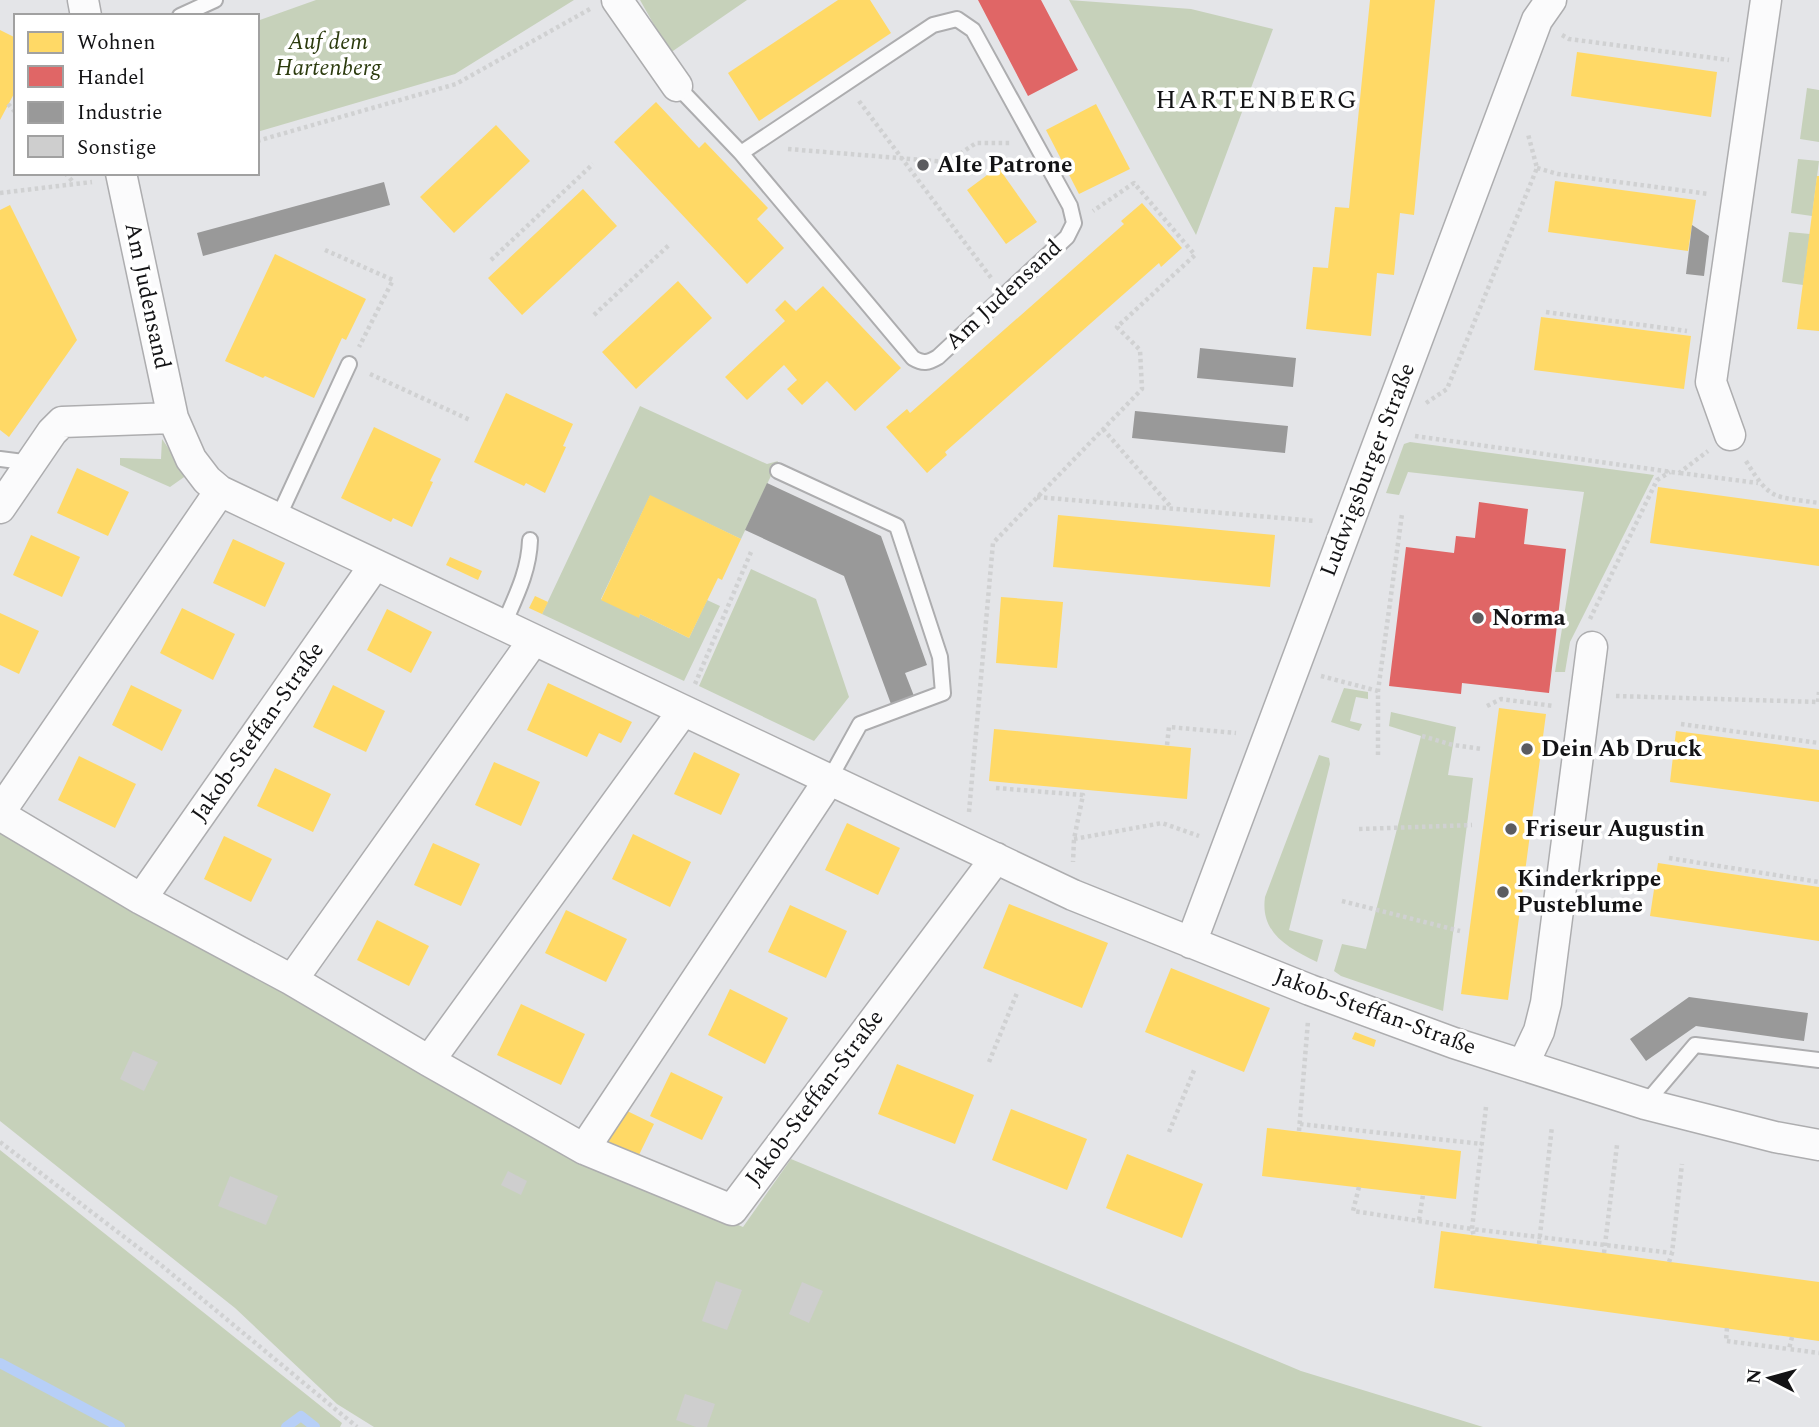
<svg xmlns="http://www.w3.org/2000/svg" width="1819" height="1427" font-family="Spectral,serif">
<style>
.green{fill:#c6d1ba}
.homes{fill:#ffd966}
.shops{fill:#e06666}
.industry{fill:#999}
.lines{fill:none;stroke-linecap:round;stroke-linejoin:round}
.stream{stroke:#b7cff7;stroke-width:10}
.building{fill:#cecece}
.service-casing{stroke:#adadaf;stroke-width:18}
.minor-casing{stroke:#adadaf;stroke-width:33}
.path{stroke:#d0d1d2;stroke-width:4.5;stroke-dasharray:3.5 3.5;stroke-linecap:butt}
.service{stroke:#fbfbfc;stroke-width:14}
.minor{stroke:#fbfbfc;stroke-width:30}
.poi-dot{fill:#5c5c5f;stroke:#fff;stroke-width:2.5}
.labels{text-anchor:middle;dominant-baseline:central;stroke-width:7;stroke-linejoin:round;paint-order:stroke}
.park-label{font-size:23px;font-style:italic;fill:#2c3b0e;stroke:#fff}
.poi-label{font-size:23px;font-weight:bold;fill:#131315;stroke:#fff;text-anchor:start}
.street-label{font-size:23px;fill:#131315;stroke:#fff}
.quarter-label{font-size:26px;letter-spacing:2px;fill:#131315;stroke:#fff}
</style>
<rect width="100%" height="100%" fill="#e4e5e8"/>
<path class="green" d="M316,0H574L455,74L257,132V21Z
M640,0H747L670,53Z
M1069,0L1191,9L1273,29L1196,235Z
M1807,88L1819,90V142L1800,139Z
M1798,159L1819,161L1812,216L1791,213Z
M1789,232L1810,234L1803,285L1782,282Z
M640,406L767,464L778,461L741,539L650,496L601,599L639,617L640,614L689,638L707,600L720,606L684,681L542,614Z
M162,439L187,475L170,487L120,465V458L161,459Z
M1410,442L1654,475L1570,642L1565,672H1555L1584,492L1408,472L1399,495L1386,493L1404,444Z
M751,569L816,599L849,697L814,741L699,686Z
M1344,688L1368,692V699L1356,697L1350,721L1362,724L1359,731L1331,722Z
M1391,712L1456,727L1448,775L1473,778L1443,1011L1341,976L1334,971L1342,944L1366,949L1421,736L1389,726Z
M1319,755L1329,758L1330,764L1289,930L1323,940L1317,962C1288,948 1260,933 1265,897Z
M0,823L566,1152L743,1227L791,1159L1301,1371L1483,1427H374L337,1404L235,1308L0,1121Z
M0,1150L342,1423L340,1427H0Z"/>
<path class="homes" d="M838,0H870L891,33L759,121L728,73Z
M1370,0H1435L1414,215L1400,213L1394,275L1377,273L1371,336L1306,329L1313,267L1328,268L1335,207L1349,208Z
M0,30L16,38V90L0,120Z
M1577,52L1717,72L1711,117L1571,96Z
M656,102L699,148L705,142L768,208L757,219L784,248L747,284L614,142Z
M1096,104L1130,169L1079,194L1046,130Z
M496,125L530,161L454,233L420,197Z
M998,167L1037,222L1006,244L967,190Z
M1817,176H1819V331L1797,329Z
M1555,181L1696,200L1688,251L1548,232Z
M583,189L617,226L522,315L488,278Z
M1142,203L1182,248L1161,267L1159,263L945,452L947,455L927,473L886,427L907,409L910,413L1124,224L1121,221Z
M10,205L77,340L9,437L0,430V210Z
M275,254L366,299L346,340L342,338L314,398L265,376L263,378L225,361Z
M678,281L712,318L636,389L602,352Z
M823,286L901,368L855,411L827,381L802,405L787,389L797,380L784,365L747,400L725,377L785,321L775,310L785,300L796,311Z
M1541,317L1691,336L1684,389L1534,370Z
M506,393L573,424L563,446L566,447L545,493L526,483L524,486L474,462Z
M374,427L441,459L430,481L433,482L412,527L393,518L391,522L341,498Z
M77,468L129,492L108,536L57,513Z
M1658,487L1819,509V566L1650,543Z
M650,495L741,539L722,580L718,578L689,638L640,614L639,618L601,600Z
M1058,515L1275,535L1270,587L1053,567Z
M31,535L80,557L62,597L13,575Z
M233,539L285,563L265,607L213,583Z
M450,557L482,571L478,580L446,565Z
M535,596L548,602L542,614L529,608Z
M1001,597L1063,602L1057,668L996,663Z
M182,608L235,634L213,680L160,653Z
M387,609L432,632L411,673L367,650Z
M0,613L39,631L19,674L0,665Z
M548,683L632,722L621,743L599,733L587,757L527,730Z
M131,685L182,710L162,751L112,725Z
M333,685L385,711L366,752L313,727Z
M1499,708L1546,714L1508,1000L1461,994Z
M994,729L1191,748L1187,799L989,781Z
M1676,731L1819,750V802L1670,782Z
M694,752L740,774L721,815L674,794Z
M79,756L136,784L115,828L58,800Z
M494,762L540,782L521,826L475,805Z
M275,768L331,794L313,832L257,806Z
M847,823L900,848L878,895L825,870Z
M633,834L691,862L670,907L612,879Z
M224,836L272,859L251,902L204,879Z
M433,843L480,864L461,906L414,885Z
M1658,863L1819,887V941L1650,916Z
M1009,904L1108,943L1082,1008L983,968Z
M790,905L847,931L826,978L768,952Z
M566,910L627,939L606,982L545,953Z
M377,920L429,946L409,986L357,960Z
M1171,968L1270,1008L1244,1072L1145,1032Z
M730,989L788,1018L765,1064L708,1035Z
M521,1004L585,1034L561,1085L497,1055Z
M1355,1032L1376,1040L1374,1047L1352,1039Z
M897,1064L974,1095L955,1144L878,1114Z
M671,1072L723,1097L702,1140L650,1116Z
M623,1109L654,1124L638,1157L608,1143Z
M1011,1109L1087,1139L1067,1190L992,1160Z
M1267,1128L1461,1151L1456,1199L1262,1176Z
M1127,1154L1203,1184L1182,1238L1106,1208Z
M1441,1231L1819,1282V1341L1434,1288Z"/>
<path class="shops" d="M978,0H1041L1078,70L1028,96Z
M1479,502L1528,509L1524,544L1566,549L1549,693L1462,683L1461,694L1389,686L1406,547L1454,553L1456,536L1475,538Z"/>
<path class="industry" d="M384,182L390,205L203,256L197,233Z
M1692,225L1709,236L1704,276L1686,274Z
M1200,348L1296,358L1293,387L1197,378Z
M1135,411L1288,426L1285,453L1132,438Z
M767,483L881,536L927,665L905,673L914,696L891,704L844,576L745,530Z
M1689,997L1808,1013L1804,1041L1696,1026L1646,1061L1630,1039Z"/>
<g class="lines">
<path class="stream" d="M0,1363L120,1427
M286,1427L301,1416L315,1427"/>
</g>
<path class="building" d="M133,1051L158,1062L144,1091L120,1079Z
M508,1171L527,1181L521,1195L501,1185Z
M230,1176L278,1196L266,1225L218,1206Z
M716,1281L742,1290L727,1330L702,1321Z
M802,1282L823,1291L809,1323L789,1314Z
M685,1394L715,1404L707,1427H696L676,1420Z"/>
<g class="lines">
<g class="service-casing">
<path id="service" d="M180,16L215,0
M677,86L741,153L913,358C923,364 928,363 938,357L1067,237L1074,223L1070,206L973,30L957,19L933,25L741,153
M0,459L31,463
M778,471L897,526L940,657L943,693L860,724L829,780
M277,520L349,364
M503,626C515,598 529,572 530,540
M1645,1104L1695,1045L1819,1060"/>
</g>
<g class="minor-casing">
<path id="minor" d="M83,0L86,16
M617,0L677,86
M121,173L173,418L191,459L207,480L220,491L1073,895L1310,990L1454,1043L1645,1104L1775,1137L1819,1145
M1730,435L1711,382L1766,0
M0,508L52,432L62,422L173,418
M0,812L220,491
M0,815L141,899L292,980L429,1061L584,1149L732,1210L996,858
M141,899L374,566
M1191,943L1537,20L1551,0
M292,980L533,641
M429,1061L683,711
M1523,1065L1539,1031L1546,1003L1592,647
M584,1149L829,780"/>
</g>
<path class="path" d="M1562,35L1569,39L1729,60
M859,101L992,279
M8,104L16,113
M257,141L456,84L590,9
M788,149L948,162L976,143H1011
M1537,168L1558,174L1709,194
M65,173L74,183
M0,193L92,182
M325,250L393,280L359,347
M491,260L593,164
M1546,312L1687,331
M594,315L669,245
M370,374L470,420
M1426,403L1447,389L1537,168L1528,134
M1103,429L1171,507
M1415,436L1679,473L1708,451
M1746,461C1771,502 1774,496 1819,503
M1680,473L1758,483
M1037,497L1316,521
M1590,619L1657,480L1670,472
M1321,676L1378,691
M695,684L751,552
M1616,696L1819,702
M1818,702L1819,692
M1487,706L1501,699L1553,706
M1681,724L1819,743
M1422,736L1453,745L1482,749
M1167,745L1169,727L1236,733
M1378,755V691L1402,514
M996,788L1083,795L1074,839L1073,862
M969,812L993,543L1142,389L1140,350L1117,327L1195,255L1134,183L1093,211
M1359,829L1472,825
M1074,839L1162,823L1199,836
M1669,858L1819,882
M1342,901L1460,931
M989,1062L1017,993
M1486,1107L1472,1229L1672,1253L1682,1164
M1300,1124L1482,1144
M1299,1131L1308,1021
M1169,1132L1195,1068
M0,1142L161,1265L357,1427
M1359,1187L1353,1211L1472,1229L1474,1236
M1419,1220L1423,1195
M1539,1244L1552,1126
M1604,1253L1617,1145
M1669,1262L1672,1253
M1727,1328L1726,1341L1789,1349
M1792,1337L1789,1349L1819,1353"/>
<use href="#service" class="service"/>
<use href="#minor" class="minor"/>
</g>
<g class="poi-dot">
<circle cx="923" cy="165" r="7"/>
<circle cx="1478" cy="618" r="7"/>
<circle cx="1527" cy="749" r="7"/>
<circle cx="1511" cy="829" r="7"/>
<circle cx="1503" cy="892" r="7"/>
</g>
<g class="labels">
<g class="park-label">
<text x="328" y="42">Auf dem<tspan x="328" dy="26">Hartenberg</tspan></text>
</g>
<g class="poi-label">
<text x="937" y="165">Alte Patrone</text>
<text x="1492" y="618">Norma</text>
<text x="1541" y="749">Dein Ab Druck</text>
<text x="1525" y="829">Friseur Augustin</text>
<text x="1517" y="879">Kinderkrippe<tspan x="1517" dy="26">Pusteblume</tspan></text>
</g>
<g class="street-label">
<text transform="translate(1004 295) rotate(-43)">Am Judensand</text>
<text transform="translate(147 296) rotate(78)">Am Judensand</text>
<text transform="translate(1368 470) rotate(-69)">Ludwigsburger Straße</text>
<text transform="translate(258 732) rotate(-55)">Jakob-Steffan-Straße</text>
<text transform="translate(1375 1012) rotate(20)">Jakob-Steffan-Straße</text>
<text transform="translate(815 1098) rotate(-53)">Jakob-Steffan-Straße</text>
</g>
<g class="quarter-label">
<text x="1257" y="100">HARTENBERG</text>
</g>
</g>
<rect x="14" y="14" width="245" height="161" fill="#ffffff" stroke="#a1a1a1" stroke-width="2"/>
<rect x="28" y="32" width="35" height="21" fill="#ffd966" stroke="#a1a1a1" stroke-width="2"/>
<text x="77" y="49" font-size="21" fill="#131315">Wohnen</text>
<rect x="28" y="66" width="35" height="21" fill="#e06666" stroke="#a1a1a1" stroke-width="2"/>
<text x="77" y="84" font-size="21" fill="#131315">Handel</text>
<rect x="28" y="102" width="35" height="21" fill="#999999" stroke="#a1a1a1" stroke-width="2"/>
<text x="77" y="119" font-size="21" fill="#131315">Industrie</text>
<rect x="28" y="136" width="35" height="21" fill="#cecece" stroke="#a1a1a1" stroke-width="2"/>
<text x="77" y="154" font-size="21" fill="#131315">Sonstige</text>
<g transform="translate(1770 1378) rotate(276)" stroke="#ffffff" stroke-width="5" paint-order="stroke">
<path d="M0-5L12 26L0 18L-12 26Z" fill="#131315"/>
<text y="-10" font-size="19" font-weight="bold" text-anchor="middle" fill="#131315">N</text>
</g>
</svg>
